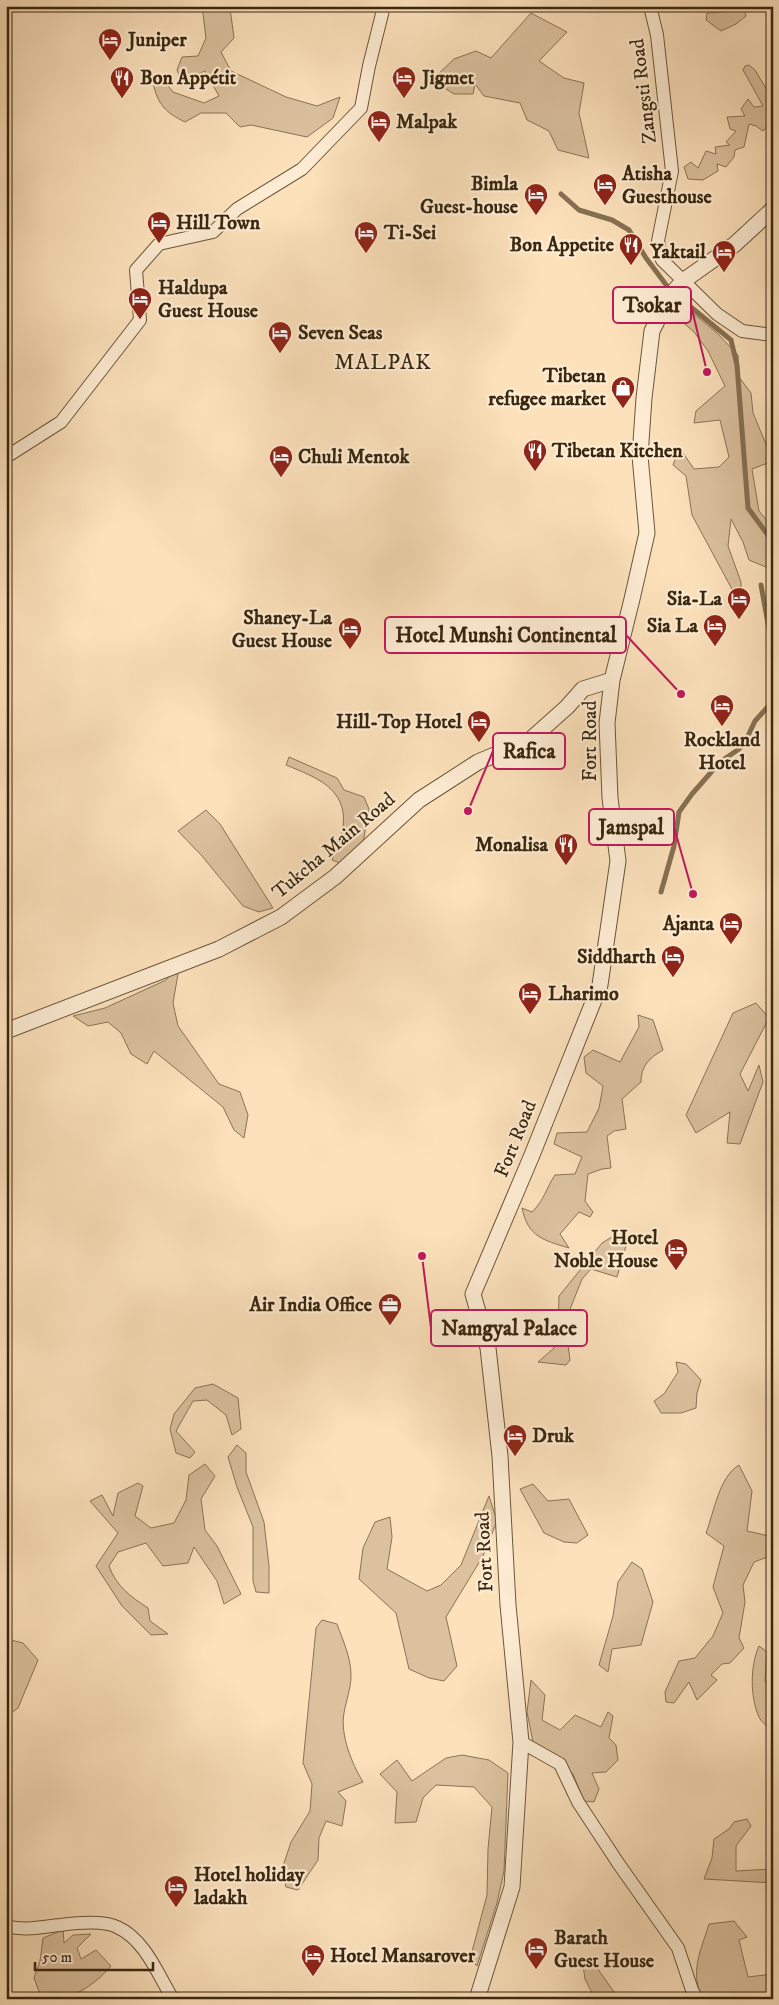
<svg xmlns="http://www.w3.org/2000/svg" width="779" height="2005" font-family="'IM FELL DW Pica',serif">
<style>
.green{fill:#dbc19e;stroke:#8a7456}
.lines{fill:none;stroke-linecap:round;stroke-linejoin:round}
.stream{stroke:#867153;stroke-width:5}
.minor-casing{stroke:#6a563a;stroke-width:14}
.tertiary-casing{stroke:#6a563a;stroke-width:17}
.minor{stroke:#fdecd3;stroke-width:12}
.tertiary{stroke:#fdecd3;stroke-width:15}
.labels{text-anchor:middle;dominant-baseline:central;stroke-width:4.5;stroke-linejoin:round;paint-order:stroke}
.poi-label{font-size:20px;font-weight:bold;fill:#39270f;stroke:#fdecd3;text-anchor:start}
.street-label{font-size:20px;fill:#39270f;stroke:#fdecd3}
.quarter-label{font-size:22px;letter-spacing:1px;fill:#39270f;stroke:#fdecd3}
.leader{fill:none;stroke:#c2185b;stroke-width:2}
.callout-dot{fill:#c2185b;stroke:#fdecd3;stroke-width:2}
.callout{fill:#fdecd3;stroke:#c2185b;stroke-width:2}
.callout-label{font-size:21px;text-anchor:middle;font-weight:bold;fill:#39270f}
</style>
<rect width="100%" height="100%" fill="#fce1bb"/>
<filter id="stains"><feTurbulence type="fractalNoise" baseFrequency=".004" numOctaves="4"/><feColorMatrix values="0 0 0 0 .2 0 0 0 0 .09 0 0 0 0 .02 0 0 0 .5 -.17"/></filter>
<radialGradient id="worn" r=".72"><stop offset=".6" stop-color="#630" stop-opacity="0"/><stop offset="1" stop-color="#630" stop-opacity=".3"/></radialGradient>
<path class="green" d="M202,6H228L230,8L234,38L221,52L231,71L286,97L317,106L340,97L333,118L307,137L251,125L240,127L226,113H201L185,122C166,113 157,104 153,82L160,76L173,92L204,103L219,96L205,71L182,82L177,70L182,57L198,56L206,38Z
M724,6H744L746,16L736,24L721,31L706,20L707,13L726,12Z
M531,13L567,32L539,61L564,78L584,83L579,113L589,158L558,150L549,131L527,120L520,103L484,96L475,84L473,94H454L432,80L454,59L476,51L491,58Z
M749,65L755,70L773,100V122H771L763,131L756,126L749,124L744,147L735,150L734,157L726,167L717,164L718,171L703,180L688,179L684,167L691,162L698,168L706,151L716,154L715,147L730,145L726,142L736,131L730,129L727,117L745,116L741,109L748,99L754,107L763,106L743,70L745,66Z
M678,301L716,332L738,355L739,377L751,393L753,413L773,461L752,469L759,511L769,523H773V570L749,560L743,542L731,519L728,546L741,582V596L734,593L692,515L686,476L673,465L676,457L683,453L694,469L719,467L729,457L720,420L694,423L696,411L725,386L708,351L694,332L670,311L669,306Z
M289,757L337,778L344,790L364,797L369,809L363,843L340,863L332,860C336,849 341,838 343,827C348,788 315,777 286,765Z
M206,810L220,824L273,908L259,912L243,906L202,856L178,831Z
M173,973L178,974L173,1003L178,1026L219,1084L240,1092L248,1115L244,1138L234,1130L223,1107L154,1051L147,1064L131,1054L121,1033L108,1022L88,1026L73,1016L105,1008L166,980Z
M756,1003L769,1018L740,1074L748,1091L759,1065L763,1082L740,1144L727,1143L730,1112L696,1133L686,1115L733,1013Z
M638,1015L653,1020L663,1050C649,1058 641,1066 641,1082L622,1099L626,1129L614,1131L607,1136L611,1168L602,1169L588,1174L585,1201L593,1212L590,1217L579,1212L560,1234L569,1248C543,1240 528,1237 522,1208L532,1212C545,1199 545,1190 555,1175L575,1174L582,1157L554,1144L557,1133L587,1132L599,1108L603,1086L586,1073L584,1057L593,1050L620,1062L639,1027Z
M615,1235L628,1239L617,1277L591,1269L582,1279L565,1322L570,1360L566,1365L538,1362L554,1348L558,1328L559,1296L602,1243Z
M676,1362L686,1364L701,1380L697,1393L696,1408L681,1413H661L654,1401L664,1394L678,1372Z
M213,1384L238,1398L241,1429L232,1435L226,1415L207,1400L193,1401L176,1431L195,1452L190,1458L176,1453L170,1429L174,1414L195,1388Z
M237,1445L246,1453V1472L264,1522L269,1566V1593L256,1592L253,1581V1527L237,1487L228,1457Z
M205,1464L215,1476L201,1499L205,1530L217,1546L241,1594L224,1604L217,1581L194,1547L188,1563L163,1566L146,1543L118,1552L109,1566C116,1586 131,1597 148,1608L150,1621L168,1634L151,1635L122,1606L96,1566L118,1533L90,1501L102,1495L113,1516L118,1493L138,1483L143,1486L135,1516L151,1528L174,1523L186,1500L189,1475Z
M739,1465L752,1491L747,1531L773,1537V1555L754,1562L743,1585L745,1602L739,1638L744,1648L730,1663L722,1664L711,1675L717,1680L697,1700L689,1682L674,1703L666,1702L665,1692L679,1661L695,1658L713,1636L723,1613L713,1587L724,1546L706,1533C714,1512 719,1477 739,1465Z
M533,1484L548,1501L569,1499L588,1535L577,1543L564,1542L544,1533L520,1489Z
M489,1496L497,1521L483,1556L446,1617L457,1666L444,1681L429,1678L409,1669L396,1613L359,1579L363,1548L375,1522L390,1517L392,1537L387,1569L427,1591L441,1585L461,1565Z
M632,1562L642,1569L653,1602L641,1645L612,1649L608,1672L599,1665L613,1616L618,1582Z
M322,1620L337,1624C343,1641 351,1657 351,1676C351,1688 346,1701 344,1713C340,1735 352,1764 363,1782L338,1792L346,1801L342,1826L326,1821L319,1838L318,1860L298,1890L286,1887L282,1869L291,1842L310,1811L312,1784L303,1763L316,1628Z
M6,1639L23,1643L38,1660L18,1708L7,1716L6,1719Z
M759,1646L767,1652L765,1681L773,1688V1731C768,1727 761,1722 759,1717C750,1697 750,1666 759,1646Z
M531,1680L545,1695L542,1720L560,1730L575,1715L601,1727L608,1712L613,1716L609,1738L616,1745L618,1760L606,1772L592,1773L599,1789L594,1802L584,1801L573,1774L533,1742L527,1712Z
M462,1755L489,1760L508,1773L504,1871L497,1903L477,1966L470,1959L487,1895L488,1849L492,1807L474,1787L436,1785L423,1798L416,1822L395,1823L397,1792L380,1774L397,1760L412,1781L446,1758Z
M747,1819L751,1826L736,1846V1871L773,1869V1883L704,1879L712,1858L714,1839L729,1829L734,1822Z
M734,1921L747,1937L739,1940L748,1977L773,1974L771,1998L733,1993L730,1999H703C689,1973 701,1950 709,1924Z
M63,1930L64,1943L73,1935L91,1934L77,1948L81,1959L96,1950L111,1966C98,1981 81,1995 60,1998C54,1999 46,1996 40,1994L34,1978L40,1961L43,1938Z
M583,1965H595L619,1999H595L585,1979Z"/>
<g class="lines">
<path class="stream" d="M561,194L579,210L612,220L629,230L646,258L670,290L731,340L737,365L748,508L773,542
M761,585L773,651
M661,892L674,846L679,812L692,794L720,762L739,749L746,740L755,721L773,701"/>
<g class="minor-casing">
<path id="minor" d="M650,6L657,35L672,171L658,241L662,260L717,314L742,331L773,335
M6,457L61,422L140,320L136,270L159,244L213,232L237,209L302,169L361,108L369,66L384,6
M521,1742L560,1764L578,1802L618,1863L678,1948L692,1990L697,1999
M6,1926C25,1931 40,1927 60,1925C75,1923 103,1920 117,1927C144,1939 157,1972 171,1996L175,1999"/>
</g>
<g class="tertiary-casing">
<path id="tertiary" d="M6,1031L219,949L281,917L335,877L419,800L478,762L530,740L567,707L583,689L612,680
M477,1999L512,1887L521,1742L508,1605L500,1456L488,1348L473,1294L532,1155L600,985L618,861L610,798L607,723L612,680L632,599L647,533L640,456L644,398L652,331L669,297L683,281L734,245L773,209"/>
</g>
<use href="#minor" class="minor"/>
<use href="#tertiary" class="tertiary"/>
</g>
<defs>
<g id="hotel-pin" transform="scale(1.25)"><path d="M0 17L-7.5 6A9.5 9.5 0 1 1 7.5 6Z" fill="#8f2418" stroke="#fdecd3"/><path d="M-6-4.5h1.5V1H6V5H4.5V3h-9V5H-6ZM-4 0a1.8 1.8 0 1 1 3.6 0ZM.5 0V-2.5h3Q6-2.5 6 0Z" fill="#fff"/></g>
<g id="restaurant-pin" transform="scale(1.25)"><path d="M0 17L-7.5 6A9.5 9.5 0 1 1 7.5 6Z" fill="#8f2418" stroke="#fdecd3"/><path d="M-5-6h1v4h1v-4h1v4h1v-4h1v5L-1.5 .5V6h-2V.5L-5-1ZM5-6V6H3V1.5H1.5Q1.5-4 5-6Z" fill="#fff"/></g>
<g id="shop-pin" transform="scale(1.25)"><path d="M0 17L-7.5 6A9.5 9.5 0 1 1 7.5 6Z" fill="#8f2418" stroke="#fdecd3"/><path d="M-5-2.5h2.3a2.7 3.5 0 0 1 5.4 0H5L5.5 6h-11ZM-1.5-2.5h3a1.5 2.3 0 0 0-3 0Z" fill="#fff"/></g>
<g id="office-pin" transform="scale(1.25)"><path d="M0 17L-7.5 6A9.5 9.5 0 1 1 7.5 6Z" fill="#8f2418" stroke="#fdecd3"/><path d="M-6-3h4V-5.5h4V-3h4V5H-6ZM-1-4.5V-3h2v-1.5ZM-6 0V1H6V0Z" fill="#fff"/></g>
</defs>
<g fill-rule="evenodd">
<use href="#hotel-pin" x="110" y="40"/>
<use href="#restaurant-pin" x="122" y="78"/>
<use href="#hotel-pin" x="404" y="78"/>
<use href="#hotel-pin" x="379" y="122"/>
<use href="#hotel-pin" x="605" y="185"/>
<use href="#hotel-pin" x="536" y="195"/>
<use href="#hotel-pin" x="159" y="223"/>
<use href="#hotel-pin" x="366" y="233"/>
<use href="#restaurant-pin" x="631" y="245"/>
<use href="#hotel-pin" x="724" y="252"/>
<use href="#hotel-pin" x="140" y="299"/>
<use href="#hotel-pin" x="280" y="333"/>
<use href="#shop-pin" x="623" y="388"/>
<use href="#restaurant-pin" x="535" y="451"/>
<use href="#hotel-pin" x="281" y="457"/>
<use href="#hotel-pin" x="739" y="599"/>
<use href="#hotel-pin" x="715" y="626"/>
<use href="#hotel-pin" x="350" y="629"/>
<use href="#hotel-pin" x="722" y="706"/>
<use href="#hotel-pin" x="479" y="722"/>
<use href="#restaurant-pin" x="566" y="845"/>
<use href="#hotel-pin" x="731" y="924"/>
<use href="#hotel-pin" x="673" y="957"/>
<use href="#hotel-pin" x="530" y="994"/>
<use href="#hotel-pin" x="676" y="1250"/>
<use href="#office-pin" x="390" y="1305"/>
<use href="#hotel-pin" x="515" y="1436"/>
<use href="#hotel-pin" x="176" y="1887"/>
<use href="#hotel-pin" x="536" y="1949"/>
<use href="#hotel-pin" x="313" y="1956"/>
</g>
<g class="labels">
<g class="poi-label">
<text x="128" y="40">Juniper</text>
<text x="140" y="78">Bon Appétit</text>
<text x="422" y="78">Jigmet</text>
<text x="396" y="122">Malpak</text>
<text x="622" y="174">Atisha<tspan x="622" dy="23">Guesthouse</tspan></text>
<text x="518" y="184" text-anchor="end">Bimla<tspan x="518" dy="23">Guest-house</tspan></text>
<text x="176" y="223">Hill Town</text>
<text x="384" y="233">Ti-Sei</text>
<text x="614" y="245" text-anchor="end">Bon Appetite</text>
<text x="706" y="252" text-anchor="end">Yaktail</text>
<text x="158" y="288">Haldupa<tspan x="158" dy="23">Guest House</tspan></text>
<text x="298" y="333">Seven Seas</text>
<text x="606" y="376" text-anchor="end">Tibetan<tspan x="606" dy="23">refugee market</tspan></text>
<text x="552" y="451">Tibetan Kitchen</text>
<text x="298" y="457">Chuli Mentok</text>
<text x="722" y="599" text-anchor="end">Sia-La</text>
<text x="332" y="618" text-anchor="end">Shaney-La<tspan x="332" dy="23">Guest House</tspan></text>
<text x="698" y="626" text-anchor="end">Sia La</text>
<text x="462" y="722" text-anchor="end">Hill-Top Hotel</text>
<text x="722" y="740" text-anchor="middle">Rockland<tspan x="722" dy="23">Hotel</tspan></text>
<text x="548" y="845" text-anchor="end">Monalisa</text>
<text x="714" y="924" text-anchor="end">Ajanta</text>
<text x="656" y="957" text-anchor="end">Siddharth</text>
<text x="548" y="994">Lharimo</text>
<text x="658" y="1238" text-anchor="end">Hotel<tspan x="658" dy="23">Noble House</tspan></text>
<text x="372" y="1305" text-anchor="end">Air India Office</text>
<text x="532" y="1436">Druk</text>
<text x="194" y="1875">Hotel holiday<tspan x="194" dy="23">ladakh</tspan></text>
<text x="554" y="1938">Barath<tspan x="554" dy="23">Guest House</tspan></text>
<text x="330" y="1956">Hotel Mansarover</text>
</g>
<g class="street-label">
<text transform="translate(644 91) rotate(-97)">Zangsti Road</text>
<text transform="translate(590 741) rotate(-90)">Fort Road</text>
<text transform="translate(334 846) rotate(-40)">Tukcha Main Road</text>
<text transform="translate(516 1139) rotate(-68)">Fort Road</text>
<text transform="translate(485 1552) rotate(-93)">Fort Road</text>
</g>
<g class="quarter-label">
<text x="383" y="362">MALPAK</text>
</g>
</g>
<path class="leader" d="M707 372L691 305M681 694L626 635M468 811L493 751M693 894L674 827M422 1256L431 1328"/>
<g class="callout-dot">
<circle cx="707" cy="372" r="5"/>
<circle cx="681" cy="694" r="5"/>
<circle cx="468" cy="811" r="5"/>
<circle cx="693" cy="894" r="5"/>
<circle cx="422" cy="1256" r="5"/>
</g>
<g class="callout">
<rect x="613" y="287" width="78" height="36" rx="5"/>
<rect x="385" y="617" width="241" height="36" rx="5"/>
<rect x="493" y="733" width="72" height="36" rx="5"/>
<rect x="589" y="809" width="85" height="36" rx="5"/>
<rect x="431" y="1310" width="156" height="36" rx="5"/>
</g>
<g class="callout-label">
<text x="652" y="312">Tsokar</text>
<text x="506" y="642">Hotel Munshi Continental</text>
<text x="529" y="758">Rafica</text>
<text x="631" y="834">Jamspal</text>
<text x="509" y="1335">Namgyal Palace</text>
</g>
<rect width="779" height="2005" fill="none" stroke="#fce1bb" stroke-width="25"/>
<rect x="8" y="8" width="764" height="1990" fill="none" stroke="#39270f" stroke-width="2.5"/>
<rect x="12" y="12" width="754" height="1980" fill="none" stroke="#39270f"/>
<path d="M35 1962v8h118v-8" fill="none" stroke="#39270f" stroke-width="2.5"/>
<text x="42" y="1962" font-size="15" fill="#39270f" stroke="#fdecd3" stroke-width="4" paint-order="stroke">50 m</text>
<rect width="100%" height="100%" filter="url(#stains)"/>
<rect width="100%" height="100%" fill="url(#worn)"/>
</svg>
